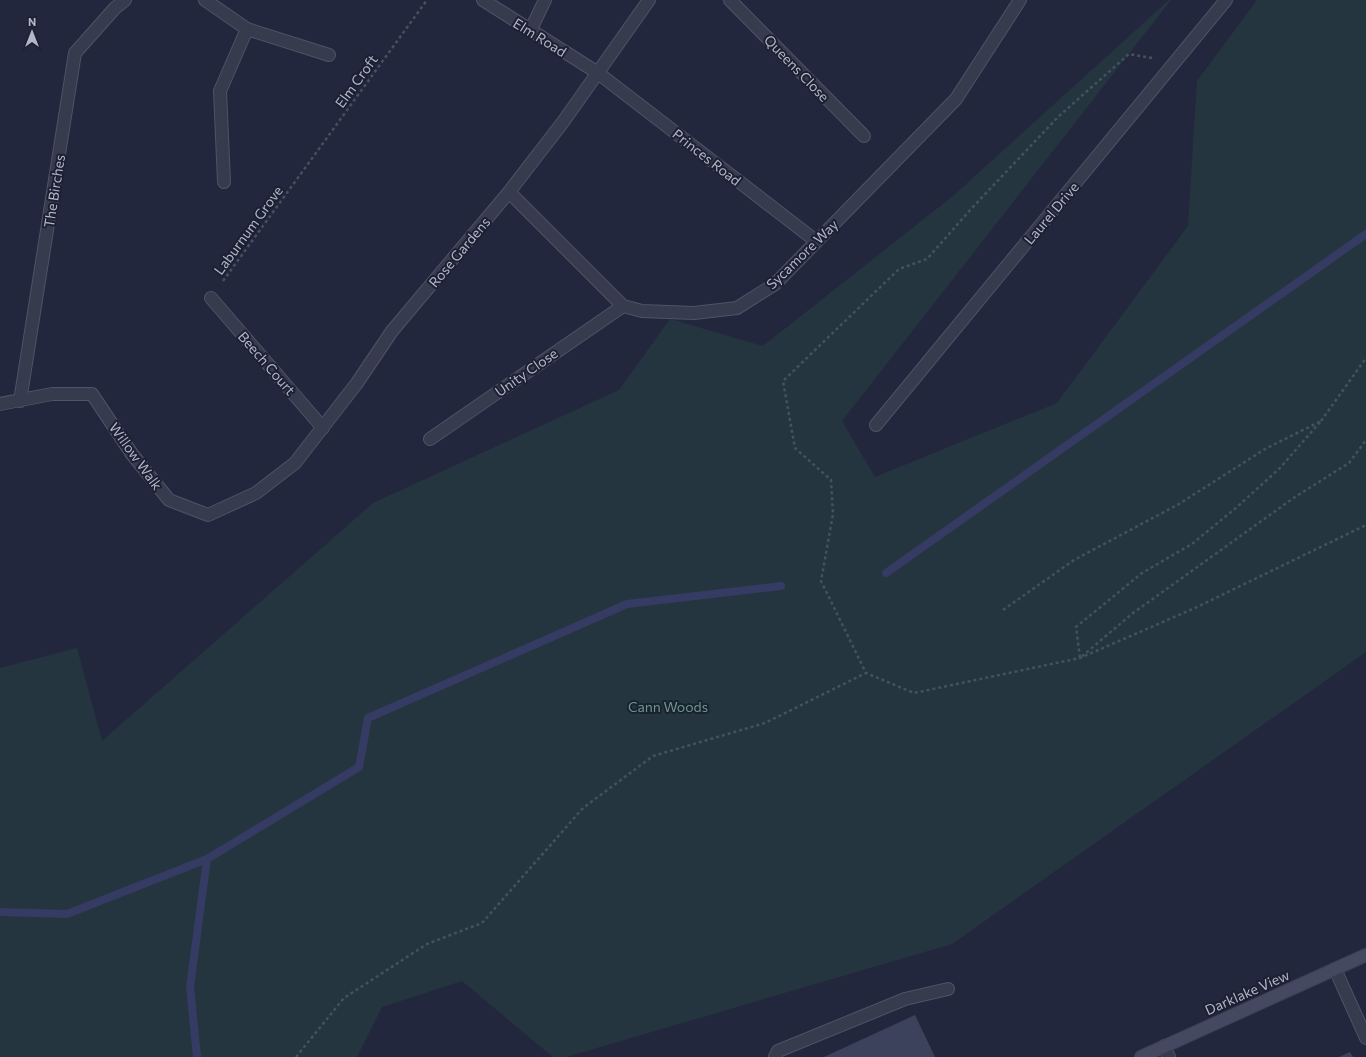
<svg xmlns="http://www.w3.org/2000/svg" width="1366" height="1057" font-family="Commissioner,sans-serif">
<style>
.green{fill:#25353f}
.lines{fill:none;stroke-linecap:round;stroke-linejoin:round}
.stream{stroke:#353b63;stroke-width:8}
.building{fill:#3d425c}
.lane-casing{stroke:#4f5366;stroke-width:14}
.street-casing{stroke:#4f5366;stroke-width:14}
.secondary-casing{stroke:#3d4154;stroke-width:14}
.path{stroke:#43525c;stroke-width:2.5;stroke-dasharray:3 3;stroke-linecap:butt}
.lane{stroke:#373b4e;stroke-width:12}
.street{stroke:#373b4e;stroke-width:12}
.secondary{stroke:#454861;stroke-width:12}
.labels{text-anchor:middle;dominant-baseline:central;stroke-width:4;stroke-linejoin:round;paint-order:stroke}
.street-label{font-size:14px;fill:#b3b6c9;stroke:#1c2033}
.park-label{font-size:14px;fill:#6a9b82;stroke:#1c2033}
</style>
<rect width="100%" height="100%" fill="#23273e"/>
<path class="green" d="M1169,0H1171L842,421L875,477L1057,403L1188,226L1197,81L1257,0H1366V652L952,944L566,1057H553L462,981L382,1007L357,1057H0V668L77,648L102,741L373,503L619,390L670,319L763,346L953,196Z"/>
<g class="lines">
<path class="stream" d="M886,573L1366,234
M0,912L67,914L207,859L359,767L368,718L627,604L781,586
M197,1057L190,987L207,859"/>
</g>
<path class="building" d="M915,1015L935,1057H824Z
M1350,1052L1353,1057H1339Z"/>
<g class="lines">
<g class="lane-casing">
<path id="lane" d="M1335,969L1366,1038
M1164,1046L1169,1057
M775,1057L778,1051L905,999L948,989"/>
</g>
<g class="street-casing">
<path id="street" d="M205,0L247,29L329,55
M483,0L598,73L816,241
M730,0L864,136
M530,31L545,0
M224,182L220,91L247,29
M509,192L623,306L642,311L694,313L737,308L775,284L956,99L1020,0
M211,298L323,428
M20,401L75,53L115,8L125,0
M0,404L52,394H92L132,454L169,500L208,515L256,493L295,463L357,383L392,331L509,192L563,122L649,0
M876,425L1226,0
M430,439L623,306"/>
</g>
<g class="secondary-casing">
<path id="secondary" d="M1141,1057L1366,955"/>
</g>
<path class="path" d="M1152,58L1129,54L1058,117L971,209L927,259L899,269L783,381L795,448L831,480L833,514L821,581L866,673L914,693L1080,658L1195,608L1366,525
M223,281L427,0
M1321,421L1366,358
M1003,610L1074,560L1179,504L1265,449L1321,421L1280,468L1237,507L1192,544L1142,573L1076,627L1080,658L1133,613L1295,497L1349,463L1366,440
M296,1057L344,998L427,944L482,923L583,808L653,756L765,723L866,673"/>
<use href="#lane" class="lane"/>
<use href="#street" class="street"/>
<use href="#secondary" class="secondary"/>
</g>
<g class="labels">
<g class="street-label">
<text transform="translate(540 37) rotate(32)">Elm Road</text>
<text transform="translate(797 68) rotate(46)">Queens Close</text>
<text transform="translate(356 81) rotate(-54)">Elm Croft</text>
<text transform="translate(707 157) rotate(38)">Princes Road</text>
<text transform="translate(54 191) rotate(-81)">The Birches</text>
<text transform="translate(1051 213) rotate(-50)">Laurel Drive</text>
<text transform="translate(248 230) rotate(-54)">Laburnum Grove</text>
<text transform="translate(459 252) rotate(-50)">Rose Gardens</text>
<text transform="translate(802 254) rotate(-44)">Sycamore Way</text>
<text transform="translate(267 363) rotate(49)">Beech Court</text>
<text transform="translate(526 372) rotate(-35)">Unity Close</text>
<text transform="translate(136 456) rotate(54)">Willow Walk</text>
<text transform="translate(1247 992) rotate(-24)">Darklake View</text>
</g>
<g class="park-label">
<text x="668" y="706">Cann Woods</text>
</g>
</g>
<g transform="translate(32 32)" stroke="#1c2033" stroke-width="3" paint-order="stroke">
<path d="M0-3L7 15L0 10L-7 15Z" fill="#b3b6c9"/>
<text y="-6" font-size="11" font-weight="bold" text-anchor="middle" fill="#b3b6c9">N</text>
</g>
</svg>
